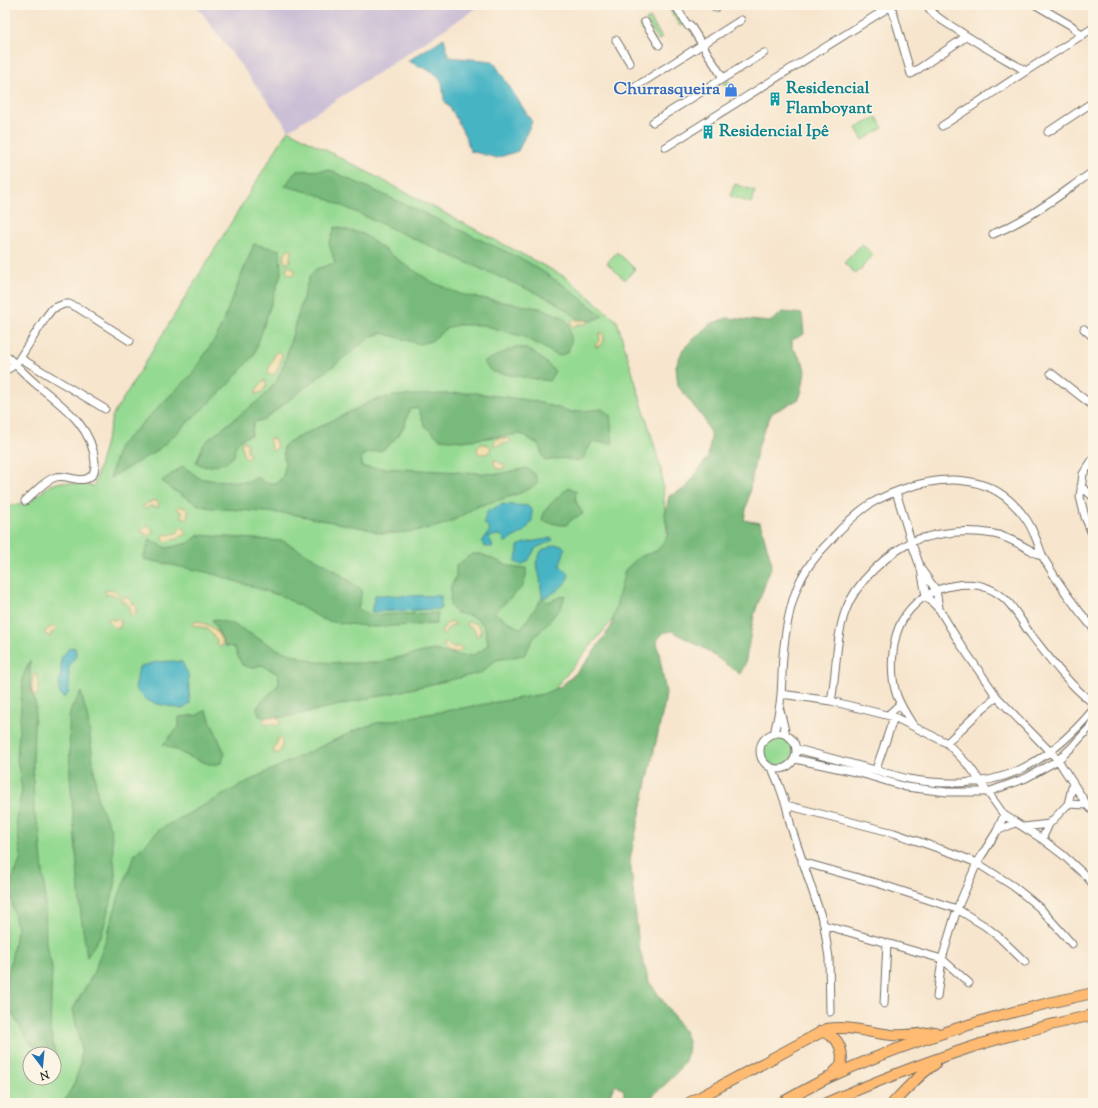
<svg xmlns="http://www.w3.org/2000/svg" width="1098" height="1108" font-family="'Sorts Mill Goudy',serif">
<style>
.industrial{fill:#cbbfd5}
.green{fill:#95da92;stroke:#60825e;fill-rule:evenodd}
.forest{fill:#78ba7c;stroke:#527254}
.sand{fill:#eeda9e;stroke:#8c8264}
.water{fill:#47b4c4;stroke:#397078}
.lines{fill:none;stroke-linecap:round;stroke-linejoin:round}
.minor-casing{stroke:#726c64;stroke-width:9}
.highway-casing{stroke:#726c64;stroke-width:12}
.minor{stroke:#fff;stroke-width:7}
.highway{stroke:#ffbb71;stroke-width:10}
.labels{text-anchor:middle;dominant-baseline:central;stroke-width:3;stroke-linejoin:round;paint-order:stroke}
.culture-label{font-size:17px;font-weight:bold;fill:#0d838f;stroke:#fcf5e5;text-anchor:start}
.shop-label{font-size:17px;font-weight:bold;fill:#366cbe;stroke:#fcf5e5;text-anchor:end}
</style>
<rect width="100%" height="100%" fill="#fcf5e5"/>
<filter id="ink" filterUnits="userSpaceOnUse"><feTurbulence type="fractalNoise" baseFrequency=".025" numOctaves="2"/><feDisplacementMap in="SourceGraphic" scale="8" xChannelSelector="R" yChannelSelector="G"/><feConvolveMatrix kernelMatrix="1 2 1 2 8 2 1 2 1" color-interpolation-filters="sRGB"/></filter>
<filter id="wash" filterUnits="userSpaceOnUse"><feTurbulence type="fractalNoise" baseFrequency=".012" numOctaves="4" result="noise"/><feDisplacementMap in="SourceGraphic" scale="16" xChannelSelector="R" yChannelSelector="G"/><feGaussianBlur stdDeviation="0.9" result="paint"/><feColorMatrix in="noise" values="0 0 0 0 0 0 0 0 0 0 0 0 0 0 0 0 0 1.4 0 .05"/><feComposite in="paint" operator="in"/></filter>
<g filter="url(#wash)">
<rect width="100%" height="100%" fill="#f7e5cd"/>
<path class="industrial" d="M196,5H481L387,67L289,130Z"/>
<path class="green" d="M670,5H672L684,24L680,26L668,6Z
M650,18L662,38L658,40L646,20Z
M643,23L655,42L651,44L639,25Z
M728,80L735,91L730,94L723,83Z
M877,117L883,128L863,140L856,128Z
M288,130L567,278L617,321L661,468L669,553L551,693L71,1103H5V505L27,504L50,485L61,482L94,486L113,415ZM30,1054H54V1078H30Z
M735,184L755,191L751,203L730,196Z
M862,244L873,255L856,274L844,263Z
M617,252L635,269L625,280L607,263Z
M763 751a15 15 0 1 1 30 0a15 15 0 1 1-30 0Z"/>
<path class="forest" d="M329,170L411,207L528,262L566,287L603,316L592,321L579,319L552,300L463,261L316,194L285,186L296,171Z
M335,227L363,234L404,264L432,282L460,294L469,296L544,309L562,317L569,323L571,342L568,352L559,356L524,337L483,325H457L447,328L431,341L420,344L382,333L372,336L280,407L264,420L254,422L251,435L241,439L235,447L234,456L226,463L206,467L196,463L203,445L210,438L263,397L276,382L284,364L309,277L316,269L335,263L329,244Z
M254,244L280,250L281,274L254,355L225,388L158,450L110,478L119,446L191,375L217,336Z
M783,312L802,314L804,334L792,340V347L803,362L805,371L802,390L799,399L772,413L763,432L757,451L744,520L760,523L772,564L754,615L745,664L740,674L705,649L672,631L662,633L657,641L666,693L664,706L630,859L639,947L649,982L661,998L684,1031L688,1040V1050L685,1061L673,1077L645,1103H624V1090L615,1085L605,1103H61L64,1101L74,1084L80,1066L81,1047L73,1009L93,974L106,939L120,893L135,854L160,829L258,776L356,730L376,723L543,694L560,687L575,674L588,660L611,627L625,570L639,557L658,550L669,534L665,516L669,496L686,488L708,457L711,436L704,419L678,386L676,366L683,349L710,324L727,318L770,322Z
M516,347C534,348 542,360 555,371L549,381L492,372L483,362Z
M465,393H476L534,401L572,412L602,409L610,415L613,443L592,442L583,459L574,461L564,458L545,461L538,444L521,434L462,441L440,439L425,426L418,408L410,409L404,426L398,436L391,443L383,450L362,455L361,467L498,474L526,468L535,474L538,483C522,496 498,499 479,506C469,510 461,517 452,521C436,529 398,535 380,533C376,533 372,530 368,529L291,514L213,508L201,506L171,489L162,481L183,466L199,478L209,480L248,482L258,477L265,483H277L283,476L285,467L283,447L290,441L374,400L393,396Z
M569,487L576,491C574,502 578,505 583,514L574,518L566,525H561L542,521C543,507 559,497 569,487Z
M199,535L283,541L332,568L362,590L358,609L371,615L438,613L436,624L373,627L333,622L322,619L284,597L210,573L143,559L150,539L166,548L189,543Z
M472,554H481L507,565L516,568H526V577L523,586L494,613L521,629L542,598L548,602L565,595L561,608L534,638L524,655L496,660L481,673L291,716L268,718L259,716L257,707L279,684L278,674L262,665L251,668L242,665L234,647L225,646L212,619L233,624L279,650L316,662L341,663H373L433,650L461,656L473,655L481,651L488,645C487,639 487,631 483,625C477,617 466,614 456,613L450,606L451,586L456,577V566Z
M30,660V686L36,706L34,725L33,765L34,813L39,828L45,893L46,945L52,967L50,1029L56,1057L54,1055V1054H51L32,1045L26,1037L10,1010L6,1001L5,991L17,929L9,888L21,858L16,819L22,790L17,759L23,677Z
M81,692L88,720L98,801L111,829L116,882L102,933L87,957L81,916L70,776L69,718L71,709Z
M206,710L225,754L221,763L212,765L192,758L163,744L179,727V717L198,715Z
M9,1035L8,1073L5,1077V1036Z"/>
<path class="sand" d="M288,249H291L293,250L291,253L290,261L288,263H285C283,260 284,252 288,249Z
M288,266H290L295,270V273L293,275H290L286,271L287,267Z
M572,320H586L589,323L587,324H579L573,327L571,324Z
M601,332L604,336C605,342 602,346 596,347L595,345L600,340L599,334Z
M279,351L282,354C282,359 277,374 272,375C270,375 269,374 268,374V371L275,354Z
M264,380L266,381C267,388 262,394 255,394L257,389Z
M272,438L275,440L277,447L274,451L272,450L269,439Z
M500,438L504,439L509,438L511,440L510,442C507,445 505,442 501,444C498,445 498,446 494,446V442L497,439Z
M243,441L247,443V451L250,455L248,458H246L243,454L241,442Z
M481,444C485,444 489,444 491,448C489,455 484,454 479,454C476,451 477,447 481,444Z
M494,460H496L500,463L505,464L504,468L502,469H497L494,464Z
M155,500L157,501L159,505L158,507L150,506L145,509L143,507L144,505Z
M179,506L188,509V517L186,518H184L182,517V512L178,510V507Z
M148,525L150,529H153L154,531L146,537L145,533L142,532L141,530Z
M181,527L186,530V535L181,536L176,540L174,539L167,542L164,541L163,536L165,534L169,535L174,533L176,534L178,532L179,528Z
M112,589L118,593L119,595L117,597L113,594L106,595L105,593V591Z
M122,597H127L136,606V613L135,615H130V607L125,602H122L121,599Z
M109,618L113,620L120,619L121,621L120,628C115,629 110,625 108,620Z
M199,621C202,624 205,623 208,625C215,628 220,636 223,643L221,647H219C216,644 218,642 216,639C214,636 210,633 208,629L192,625V623Z
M453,622L455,623V625L448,628L445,634L442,635L441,633L446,624Z
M468,622C474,622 479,624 481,630L480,635L477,636L474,629L466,625V623Z
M53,626L57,628L56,630L51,633L50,637L45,634V631Z
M446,643L451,647H461L462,649L461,651C458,653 449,653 446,650C444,648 444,646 444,644Z
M35,673L37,674L38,691L37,696H34C31,689 31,680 35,673Z
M267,717H277L280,721L281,723C277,726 276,726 272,724C270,724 267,724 265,724L263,722L264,720Z
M278,738H280C284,741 282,749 279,753H274L273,751L276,745Z"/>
<path class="water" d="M444,38L449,57L493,61L532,122L518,151L497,158L470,151L467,140L454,114L444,100L442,82L433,72L408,61Z
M501,504L528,506L532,510C532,513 533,517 532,520C529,527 521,536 513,537L510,541L504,542L503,536L497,535L489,537L493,547H485L482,542L490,530L484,523C487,505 489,513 501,504Z
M552,538L553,540L536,548L528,561L522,565L515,562L518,551V546L524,543Z
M554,545H562L565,549L560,565L562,568L569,573C569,584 552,596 542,598L540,578L536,563L541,551Z
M375,595L441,596V609L371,612Z
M70,647L75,648C79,659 71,659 69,668C68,672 69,671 69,675C70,681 69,688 68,694L63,698L60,695L59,687L61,670V658Z
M172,661L182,662L188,674L190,704L182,709L158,704L146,700L135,689L139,667L156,662Z"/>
</g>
<g filter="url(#ink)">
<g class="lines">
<g class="minor-casing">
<path id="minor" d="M675,5L688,26
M714,5L716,8
M891,5L911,74L967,36
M927,5C933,16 945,22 956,29C978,44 1002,57 1026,71
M1036,5L1072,26L1082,36
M645,22L659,45
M690,25L723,78
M616,40L630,63
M632,89L741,20
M653,122L764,53
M942,126L1026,71L1093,28
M1048,132L1093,102
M666,147L891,6
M993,234C1012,226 1030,216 1047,204C1063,194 1077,182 1093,172
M1084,329L1093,337
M5,355C16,364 25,375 36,384C62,406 92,425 95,462C95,467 95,473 91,476C82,485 67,474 56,477C45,480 33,494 25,501
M20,358L105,409
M5,371L16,364L46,317L52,309L64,304H69L78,308L130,341
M1051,373L1093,406
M1093,459L1083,474L1080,497L1085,517L1093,536
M1081,486L1093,497
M896,492L911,541L921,569L936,590L939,608
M921,569L926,596L939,609L959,642L997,697L1058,760L1087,805L1093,811
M781,694L831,701L894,717L947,743L970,767L1004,815L1042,839L1063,855L1087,877L1093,884
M831,701C837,672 835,641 845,612C855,583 888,552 916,540C919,538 924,538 927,537C949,531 971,530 994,534C1010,537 1028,549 1043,557
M780,710L786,735
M888,715L900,704
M913,725C907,716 901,706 897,696C890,677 891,646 899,627C906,610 922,595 940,589C964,581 988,582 1007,601C1017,611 1023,625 1032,636C1050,659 1070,686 1093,703
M760 751a18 18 0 1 1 36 0a18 18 0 1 1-36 0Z
M774,734C777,721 780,708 781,695C782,682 782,669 783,656C785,633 789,609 797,588C804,570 816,555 830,541C842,527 855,514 870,504C880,498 892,493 903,489C938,477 979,474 1009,500C1019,509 1029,521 1034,534C1038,542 1040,551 1044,559C1058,583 1075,607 1093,628
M947,743L982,709L997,697
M797,749L908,779C942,785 984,786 1017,771C1046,758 1073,734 1093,710
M795,759L860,773L906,787L947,792H988L1026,778L1058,760L1071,748L1093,724
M772,768L779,785L786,805L791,827L824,925L829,958L830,1012
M876,769L894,717
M1068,804L1087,805
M786,805L894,833L955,854L977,863L1013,886L1028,898L1041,909L1072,944
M1024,827L1049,824
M997,831L1015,823
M1042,839L1049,824L1068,804L1073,783
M802,862L880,884L957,909L985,926L999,937L1025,962
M824,925L942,959L969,983
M937,997L942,959L957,909L977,863L997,831L1004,815
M884,1004L887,943"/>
</g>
<g class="highway-casing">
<path id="highway" d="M821,1031C826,1033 831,1036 835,1039C841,1045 844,1058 840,1066C838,1069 834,1072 832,1075
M689,1103L827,1029C848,1025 871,1033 892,1035C906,1036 921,1034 935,1032
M781,1103C798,1094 814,1084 832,1076C915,1038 1004,1012 1093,993
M826,1103C870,1084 915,1066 960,1051C1003,1036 1048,1025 1093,1015
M893,1103C906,1089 919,1075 935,1064"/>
</g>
<use href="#minor" class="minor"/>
<use href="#highway" class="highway"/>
</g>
</g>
<defs>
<g id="shop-bare" transform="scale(1.08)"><path d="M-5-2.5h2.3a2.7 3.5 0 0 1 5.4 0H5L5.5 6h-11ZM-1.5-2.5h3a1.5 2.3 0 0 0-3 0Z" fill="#3f7fe0" stroke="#fcf5e5" stroke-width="2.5" paint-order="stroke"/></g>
<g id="building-bare" transform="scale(1.08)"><path d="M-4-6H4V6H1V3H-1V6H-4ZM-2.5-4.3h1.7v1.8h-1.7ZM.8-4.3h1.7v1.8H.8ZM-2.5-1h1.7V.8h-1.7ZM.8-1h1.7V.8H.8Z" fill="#0f9aa8" stroke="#fcf5e5" stroke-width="2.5" paint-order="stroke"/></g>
</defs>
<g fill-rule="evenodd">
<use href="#shop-bare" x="731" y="90"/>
<use href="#building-bare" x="775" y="99"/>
<use href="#building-bare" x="708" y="132"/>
</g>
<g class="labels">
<g class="culture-label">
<text x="786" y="89">Residencial<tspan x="786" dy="20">Flamboyant</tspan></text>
<text x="719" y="132">Residencial Ipê</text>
</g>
<g class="shop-label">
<text x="720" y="90">Churrasqueira</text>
</g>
</g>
<rect width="1098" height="1108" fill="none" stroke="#fcf5e5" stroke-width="20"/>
<g transform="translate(42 1066) rotate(164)"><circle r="19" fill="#fcf5e5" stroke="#a8a49b"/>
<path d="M0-3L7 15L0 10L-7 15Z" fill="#1f6fb2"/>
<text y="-6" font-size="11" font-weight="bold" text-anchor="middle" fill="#2b2b2b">N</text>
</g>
</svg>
